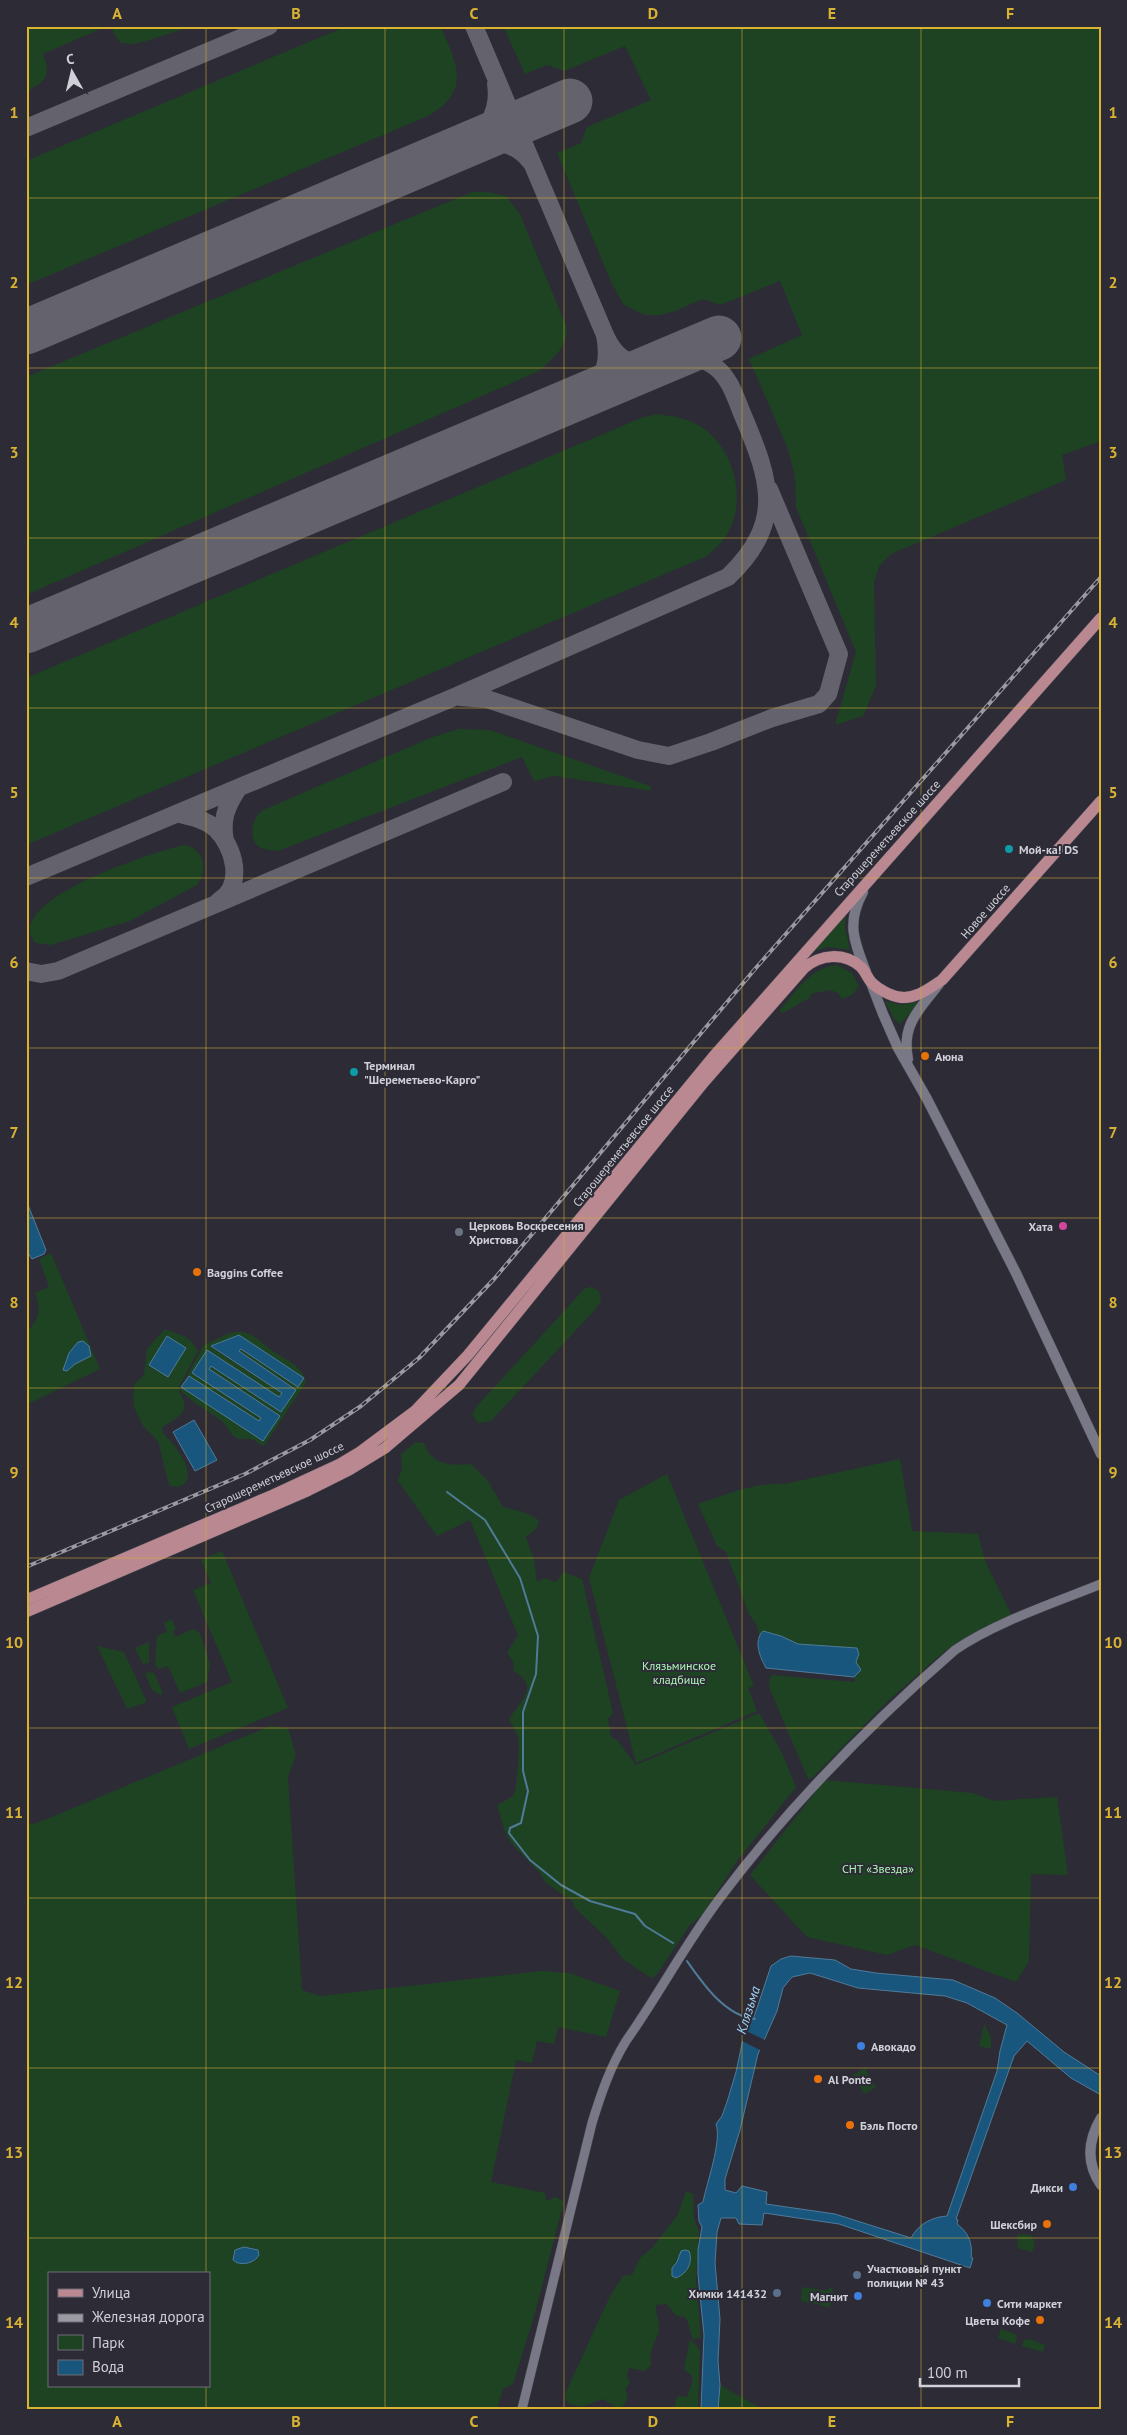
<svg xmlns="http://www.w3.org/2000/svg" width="1127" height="2435" font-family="'PT Sans',sans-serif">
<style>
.green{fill:#1e4323;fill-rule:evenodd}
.water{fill:#19567d;stroke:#507b98;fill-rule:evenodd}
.pier{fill:#2c2b36}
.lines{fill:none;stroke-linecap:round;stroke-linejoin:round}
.stream{stroke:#507b98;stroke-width:2}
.taxiway{stroke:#64626c;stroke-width:18}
.runway{stroke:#64626c;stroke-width:45}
.tertiary-casing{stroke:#494952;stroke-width:10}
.secondary-casing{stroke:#494952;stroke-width:11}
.primary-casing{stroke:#494952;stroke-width:12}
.tertiary{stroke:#797886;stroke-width:9}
.secondary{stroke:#797886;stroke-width:10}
.primary{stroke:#b98891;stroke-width:11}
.rail-casing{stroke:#9b9aa3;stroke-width:4}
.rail{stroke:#2c2b36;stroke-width:2;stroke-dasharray:5.5;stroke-linecap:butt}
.grid{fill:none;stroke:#dab333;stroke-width:1;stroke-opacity:0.55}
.culture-dot{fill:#0f9aa8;stroke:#2c2b36;stroke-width:2}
.food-dot{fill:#e8710a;stroke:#2c2b36;stroke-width:2}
.hotel-dot{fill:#d1479c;stroke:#2c2b36;stroke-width:2}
.worship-dot{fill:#6b7280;stroke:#2c2b36;stroke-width:2}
.shop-dot{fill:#3f7fe0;stroke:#2c2b36;stroke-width:2}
.service-dot{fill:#5c6f8a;stroke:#2c2b36;stroke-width:2}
.labels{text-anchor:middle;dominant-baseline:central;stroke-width:4;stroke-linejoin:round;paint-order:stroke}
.street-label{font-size:12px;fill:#d0d0d8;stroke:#2c2b36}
.poi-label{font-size:12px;font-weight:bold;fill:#d0d0d8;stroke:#2c2b36;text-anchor:start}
.park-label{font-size:12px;fill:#acf8b3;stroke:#2c2b36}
.water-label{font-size:14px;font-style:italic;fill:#a0cff4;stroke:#2c2b36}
.neatline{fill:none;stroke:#dab333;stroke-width:2}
.grid-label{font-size:16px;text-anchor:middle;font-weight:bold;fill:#dab333}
</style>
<rect width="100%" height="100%" fill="#2c2b36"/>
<path class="green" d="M26,26H107L43,54C52,77 46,80 26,92Z
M111,26H193L146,41L133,44L121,43L114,34Z
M347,26H440C457,63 472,91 428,116L26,285V161Z
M503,26H1101V441L1062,455L1066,480L891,554L879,566L874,583L876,686L863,716L835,725L856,652L796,507L795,477L788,449L749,359L802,335L780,281L720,305L703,299L675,311L660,315H645L624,305L612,284L557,153L581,143L587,127L651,100L625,46L564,71L547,65L525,74Z
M472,192H488L506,196L520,214L567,328C567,348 553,358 539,371L26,595V377Z
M658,414C670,416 681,417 692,422C729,438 746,488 732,524C727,538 717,548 705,557L26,845V678L641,418Z
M459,729L490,730L650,786L652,791L554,776L534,781L522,757L278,851C273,850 265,850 261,848C247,840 252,820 261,811L430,738Z
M184,845C204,848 209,870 197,885L130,921L51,945L35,943C0,900 157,851 184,845Z
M846,914L845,927L850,950L828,947L814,951Z
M837,965L852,973L859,986L852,995L842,999L838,993L830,990L811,994L810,998C800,1002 792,1009 783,1013L779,1011C796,992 810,967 837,965Z
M885,1001L901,1005L917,1002L919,1004L900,1024L894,1019Z
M51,1253L100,1369L28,1404L26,1332C40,1319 41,1310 35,1293L49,1287L39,1259Z
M591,1287L599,1291L601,1301L594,1311L491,1421L478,1423L472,1414L477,1406L585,1288Z
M165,1329C180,1336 189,1334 198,1351L179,1387C179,1393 182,1396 184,1402C188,1414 170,1422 162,1427L163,1433C172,1442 197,1470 184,1484C179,1488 174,1487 169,1485L158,1441L143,1426L134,1407L133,1398L134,1385L144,1375L147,1349Z
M237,1332C253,1331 259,1342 271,1350C285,1360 301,1364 306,1382L264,1446C259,1445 256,1440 250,1439C245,1438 241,1441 235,1437C229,1433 228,1427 223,1422C211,1412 187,1400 180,1389L204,1345L230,1333ZM239,1335L304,1378L298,1387L240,1349L239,1351L296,1389L281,1412L211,1366L209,1369L280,1416L263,1441L182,1387L189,1376L259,1421L261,1418L192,1373L207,1350L279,1397L282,1393L211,1347Z
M416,1442L424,1443C431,1465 451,1466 471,1464L488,1481L503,1507L526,1513L539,1520L537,1528L526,1537L534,1560L537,1582L544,1578L556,1582L563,1572L582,1579L613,1713L608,1719L611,1737L617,1740L636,1765L759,1713L782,1753L796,1787L737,1861L702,1915L690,1925L657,1974L651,1978L623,1959L607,1938L575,1908L572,1901L545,1882L540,1873L512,1844L505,1832L497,1805C502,1802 510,1799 514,1794C517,1790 520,1743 518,1737C516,1731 512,1725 509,1719C520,1701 541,1687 514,1671L513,1661L507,1653L518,1635L470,1520L437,1536L398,1481L402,1468L401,1454Z
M900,1459L912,1531L978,1534L985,1561L1012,1616L1009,1619L964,1638L945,1651L889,1700L812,1778L808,1779L769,1687L771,1675L855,1682L854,1677L861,1670L856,1662L859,1654L798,1644L781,1636L763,1631L759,1635L756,1624L749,1614L726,1552L717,1546L698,1504C724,1495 755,1482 784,1484Z
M667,1474L754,1686L748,1688L757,1711L636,1763L589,1578L619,1500Z
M222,1551L288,1708L189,1749L172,1707L232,1682L193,1590L211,1583L201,1560Z
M172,1619L176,1629L173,1631L175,1637L193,1629L200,1633L210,1665L207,1682L180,1693L168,1666L158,1669L155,1664L157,1636L167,1632L164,1623Z
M149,1642V1663L143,1664L135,1648Z
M97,1646L124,1652L147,1702L127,1709Z
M147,1672L154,1673L163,1694L161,1695L152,1690L146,1676Z
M270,1726L288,1728L296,1755L288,1777L302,1990L320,1996L542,1971L569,1973L620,1991L606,2037L558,2027L554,2044L537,2041L532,2063L516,2060L491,2182L545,2193L546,2201L555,2197L564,2201L535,2313L513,2384L503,2389L497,2409H26V1825L37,1823ZM249,2247L258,2250L259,2255L256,2260L241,2265ZM49,2274H209V2386H49Z
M825,1780L973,1793L994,1801L1057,1797L1068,1875L1031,1874L1029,1961L1016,1982L915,1945L887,1955L807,1937L750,1875Z
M984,2024L991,2037V2049L979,2046Z
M865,2068L876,2087L864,2094L860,2087V2082L853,2075Z
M686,2191L693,2194L694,2218L699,2232L696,2279L701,2338L693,2339C689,2331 690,2324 685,2317L677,2316L666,2304L656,2305C655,2314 660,2320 659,2329C657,2344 648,2347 651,2365L645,2371L629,2368L627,2376L630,2383L625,2389L628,2397L624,2405L617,2408L603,2399C588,2404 582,2411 567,2402L565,2394L610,2296L623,2276L632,2275L641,2257L653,2247L678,2214Z
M1017,2234L1031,2235L1035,2243L1032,2252L1018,2248Z
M802,2287L828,2291L829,2288H833L832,2292H834L830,2307L801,2301Z
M1001,2329L1015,2334L1017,2337L1015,2344L998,2338Z
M690,2339L700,2349L698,2409H674L677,2396L687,2397L692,2382V2376L684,2369Z
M1029,2339L1045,2345L1043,2352L1022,2346L1024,2340Z
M720,2385L762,2409H718Z"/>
<path class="water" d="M26,1200L46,1250L44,1254L32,1259L26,1250Z
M239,1335L304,1378L298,1387L241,1349L239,1351L296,1390L281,1412L211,1366L209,1369L280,1416L263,1441L181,1387L189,1376L259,1421L261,1418L192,1373L207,1350L279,1397L282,1393L211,1346Z
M167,1336L186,1348L168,1377L149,1365Z
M83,1341L89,1346L91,1356L75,1364L67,1371L63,1370L69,1353L78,1342Z
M194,1420L217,1460L195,1471L173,1432Z
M763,1631L781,1636L798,1644L857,1648L859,1654L856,1662L861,1670L854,1677L766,1668C760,1657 753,1641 763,1631Z
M791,1956L835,1960L851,1969L876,1973L953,1980L995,1998L1017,2013L1064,2052L1101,2076V2095L1071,2078L1027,2041L1014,2056L956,2219L958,2220L957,2224C968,2232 973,2243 971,2257L973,2258L970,2268L839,2224L764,2213L762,2225L739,2224L736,2218H721L717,2232L715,2263L720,2319L718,2361L720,2385L718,2409H701L704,2335L698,2275V2250L702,2227L699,2221L698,2205L703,2202C707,2182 722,2141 716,2124L722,2116L727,2102L736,2072L746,2025L754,2017L771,1966L781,1959ZM810,1973L858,1988L945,1996L967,2003L1007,2025L1000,2051L997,2071L947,2216C933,2217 919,2223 911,2238L835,2214L766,2204L767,2192L742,2186L736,2193L725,2190V2179L740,2130L758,2054L777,2011L783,1988L792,1977Z
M244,2247L258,2250L259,2255C255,2263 240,2267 233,2260L235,2250Z
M685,2250L689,2251C693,2262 688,2273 676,2278L672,2276V2268L677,2262L681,2251Z"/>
<path class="pier" d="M742,2029L767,2041L762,2051L740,2040Z"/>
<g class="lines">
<path class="stream" d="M447,1492L485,1520L520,1578L538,1636L536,1674L523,1712V1771L528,1791L521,1823L510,1828L509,1833L530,1860L561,1885L590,1901L635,1914L645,1926L673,1943
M687,1961C703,1984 725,2016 755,2019"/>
<path class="taxiway" d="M474,26L605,335C613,377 596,386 563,404
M496,84C500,110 488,130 468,144C491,141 514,140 530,161
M26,128L269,26
M460,697L487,699L638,750L669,756L711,742L772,718L819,704L828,694L839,654L769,489
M180,814C193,817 206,820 216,829C234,847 245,885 219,901
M225,841C221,820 226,807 237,790
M26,877L452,698L728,577C784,523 771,482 744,418C736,400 731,378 714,366C676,339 632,395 605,335
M26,971L41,974L58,971L503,782"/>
<path class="runway" d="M26,332L570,101
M26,631L719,338"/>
<g class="tertiary-casing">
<path id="tertiary" d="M522,2409L592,2123C601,2094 610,2067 626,2041C659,1994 686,1943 720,1898C789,1806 869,1725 955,1650C996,1622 1054,1603 1101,1584"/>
</g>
<g class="secondary-casing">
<path id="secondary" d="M863,892C846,923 854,941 866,972
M871,983L883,1014L898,1048L927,1099L1016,1273L1101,1454
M908,1059C901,1024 920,1009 939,984
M1101,2118C1088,2140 1086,2163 1101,2185"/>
</g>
<g class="primary-casing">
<path id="primary" d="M26,1600L273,1495L340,1464L360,1452L415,1411L468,1355L713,1057L1101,618
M26,1612L305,1492L349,1470L385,1448L459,1385L704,1082L804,968C821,954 844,952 861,967C866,972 867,978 872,983C878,989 891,996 899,997C915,1000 930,988 942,980L1101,801"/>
</g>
<use href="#tertiary" class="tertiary"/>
<use href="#secondary" class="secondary"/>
<use href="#primary" class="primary"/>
<g class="rail-casing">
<path id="rail" d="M26,1567L245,1474L310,1440L361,1406L419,1358L495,1278L755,969L1101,577"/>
</g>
<use href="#rail" class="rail"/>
</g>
<path class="grid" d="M206,26V2274M385,26V2409M564,26V2409M742,26V2409M921,26V2409M26,198H1101M26,368H1101M26,538H1101M26,708H1101M26,878H1101M26,1048H1101M26,1218H1101M26,1388H1101M26,1558H1101M26,1728H1101M26,1898H1101M26,2068H1101M26,2238H1101M206,2386V2409"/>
<g class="culture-dot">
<circle cx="1009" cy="849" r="5"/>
<circle cx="354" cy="1072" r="5"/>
</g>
<g class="food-dot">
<circle cx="925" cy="1056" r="5"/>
<circle cx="197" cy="1272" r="5"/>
<circle cx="818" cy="2079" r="5"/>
<circle cx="850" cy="2125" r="5"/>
<circle cx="1047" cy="2224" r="5"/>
<circle cx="1040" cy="2320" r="5"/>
</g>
<circle class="hotel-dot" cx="1063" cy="1226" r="5"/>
<circle class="worship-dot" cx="459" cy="1232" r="5"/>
<g class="shop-dot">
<circle cx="861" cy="2046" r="5"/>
<circle cx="1073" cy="2187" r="5"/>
<circle cx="858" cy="2296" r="5"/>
<circle cx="987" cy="2303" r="5"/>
</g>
<g class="service-dot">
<circle cx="857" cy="2275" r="5"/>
<circle cx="777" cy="2293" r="5"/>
</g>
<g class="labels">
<g class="street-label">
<text transform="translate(887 838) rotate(-48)">Старошереметьевское шоссе</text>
<text transform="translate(985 911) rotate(-49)">Новое шоссе</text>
<text transform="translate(623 1146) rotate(-51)">Старошереметьевское шоссе</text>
<text transform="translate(274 1477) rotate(-25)">Старошереметьевское шоссе</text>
</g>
<g class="poi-label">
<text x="1019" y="849">Мой-ка! DS</text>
<text x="935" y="1056">Аюна</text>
<text x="364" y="1065">Терминал<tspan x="364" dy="14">"Шереметьево-Карго"</tspan></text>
<text x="469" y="1225">Церковь Воскресения<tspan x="469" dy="14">Христова</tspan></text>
<text x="1053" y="1226" text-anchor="end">Хата</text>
<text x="207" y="1272">Baggins Coffee</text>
<text x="871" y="2046">Авокадо</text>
<text x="828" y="2079">Al Ponte</text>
<text x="860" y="2125">Бэль Посто</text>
<text x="1063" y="2187" text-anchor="end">Дикси</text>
<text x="1037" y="2224" text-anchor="end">Шексбир</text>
<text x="867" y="2268">Участковый пункт<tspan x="867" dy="14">полиции № 43</tspan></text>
<text x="767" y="2293" text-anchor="end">Химки 141432</text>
<text x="848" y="2296" text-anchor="end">Магнит</text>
<text x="997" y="2303">Сити маркет</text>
<text x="1030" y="2320" text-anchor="end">Цветы Кофе</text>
</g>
<g class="park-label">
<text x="679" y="1665">Клязьминское<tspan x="679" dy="14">кладбище</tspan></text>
<text x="878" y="1868">СНТ «Звезда»</text>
</g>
<g class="water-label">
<text transform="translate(748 2010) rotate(-72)">Клязьма</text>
</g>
</g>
<rect width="1127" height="2435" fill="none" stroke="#2c2b36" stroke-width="55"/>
<rect x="48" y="2272" width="162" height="115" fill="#2c2b36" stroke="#6e6d77"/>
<rect x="58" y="2289" width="25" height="8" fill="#b98891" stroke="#6e6d77"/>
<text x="92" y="2298" font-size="15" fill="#d0d0d8">Улица</text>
<rect x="58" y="2314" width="25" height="8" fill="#9b9aa3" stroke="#6e6d77"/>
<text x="92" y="2322" font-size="15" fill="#d0d0d8">Железная дорога</text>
<rect x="58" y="2335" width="25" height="15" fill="#1e4323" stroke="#6e6d77"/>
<text x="92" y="2348" font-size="15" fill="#d0d0d8">Парк</text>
<rect x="58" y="2360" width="25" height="15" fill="#19567d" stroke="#6e6d77"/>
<text x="92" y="2372" font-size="15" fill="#d0d0d8">Вода</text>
<g transform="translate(72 72) rotate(352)" stroke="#2c2b36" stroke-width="4" paint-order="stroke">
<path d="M0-4L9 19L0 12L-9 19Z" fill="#d0d0d8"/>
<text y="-8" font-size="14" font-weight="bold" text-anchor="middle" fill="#d0d0d8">С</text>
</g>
<path d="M920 2378v8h99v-8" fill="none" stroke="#d0d0d8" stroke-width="2.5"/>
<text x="927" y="2378" font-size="15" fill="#d0d0d8" stroke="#2c2b36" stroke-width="4" paint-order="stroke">100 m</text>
<rect x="28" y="28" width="1072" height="2380" class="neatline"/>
<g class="grid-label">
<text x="117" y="19">A</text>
<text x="296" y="19">B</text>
<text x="474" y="19">C</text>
<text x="653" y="19">D</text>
<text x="832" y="19">E</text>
<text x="1010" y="19">F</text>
<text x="14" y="118">1</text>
<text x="1113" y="118">1</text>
<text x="14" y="288">2</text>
<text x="1113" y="288">2</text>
<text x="14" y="458">3</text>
<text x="1113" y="458">3</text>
<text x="14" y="628">4</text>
<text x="1113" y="628">4</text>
<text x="14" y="798">5</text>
<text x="1113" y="798">5</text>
<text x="14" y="968">6</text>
<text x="1113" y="968">6</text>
<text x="14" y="1138">7</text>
<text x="1113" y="1138">7</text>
<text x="14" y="1308">8</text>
<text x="1113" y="1308">8</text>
<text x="14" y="1478">9</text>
<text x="1113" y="1478">9</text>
<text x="14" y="1648">10</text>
<text x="1113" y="1648">10</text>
<text x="14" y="1818">11</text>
<text x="1113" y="1818">11</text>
<text x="14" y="1988">12</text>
<text x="1113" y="1988">12</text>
<text x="14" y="2158">13</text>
<text x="1113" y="2158">13</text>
<text x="14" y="2328">14</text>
<text x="1113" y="2328">14</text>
<text x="117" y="2427">A</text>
<text x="296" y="2427">B</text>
<text x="474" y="2427">C</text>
<text x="653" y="2427">D</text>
<text x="832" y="2427">E</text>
<text x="1010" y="2427">F</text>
</g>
</svg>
